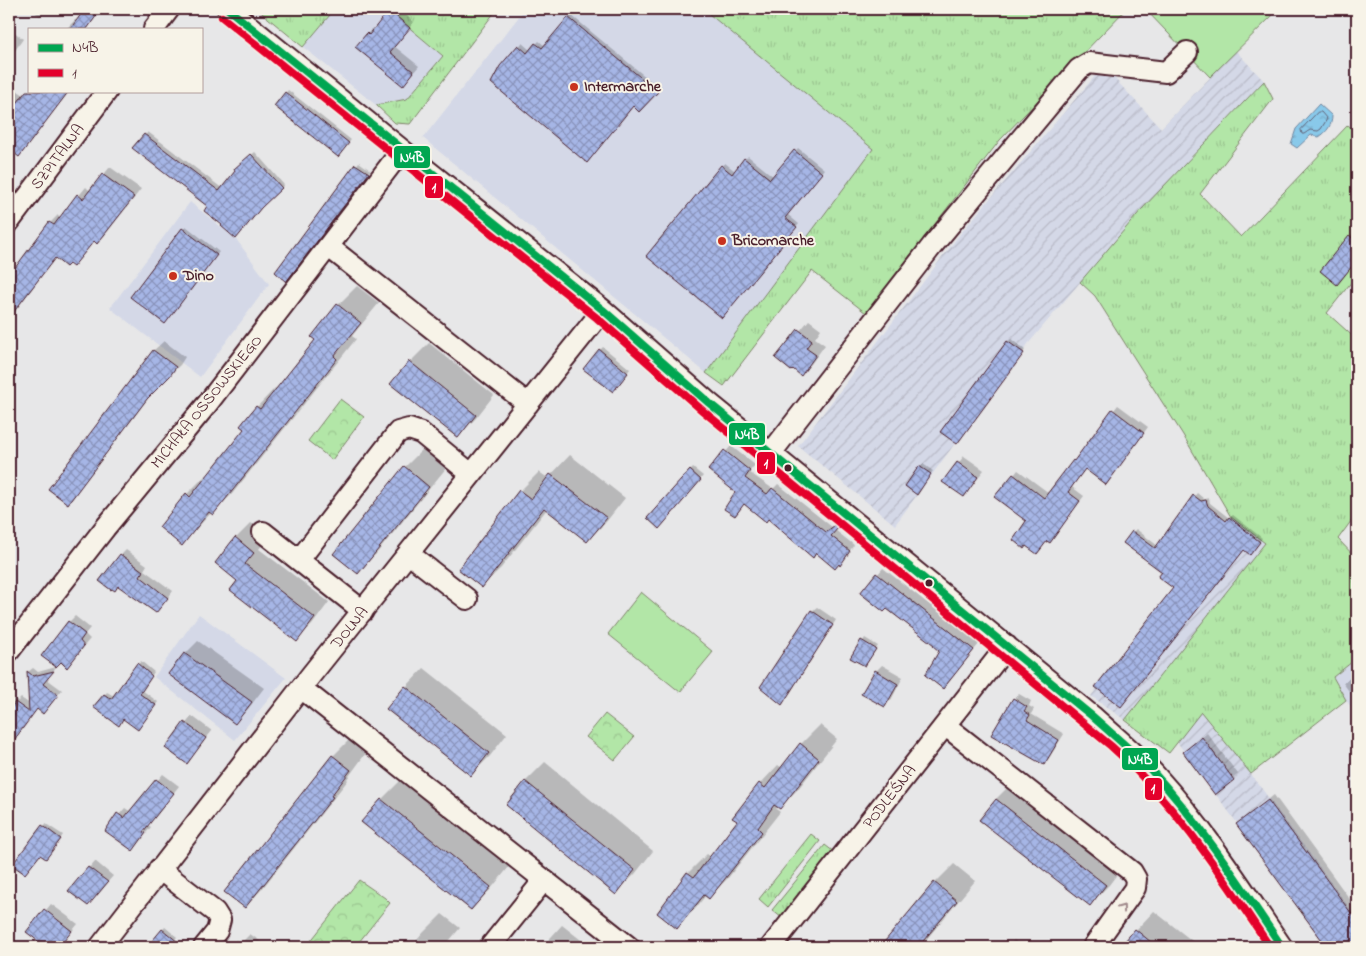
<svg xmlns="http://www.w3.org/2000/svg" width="1366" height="956" font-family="'Indie Flower',sans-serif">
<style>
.built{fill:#d4d8e7}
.industrial{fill:url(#industrial-furrows)}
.grass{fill:url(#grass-tufts);stroke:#7e8269}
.park{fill:url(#park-crowns);stroke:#7e8269}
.garden{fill:#b2e6a7;stroke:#7e8269}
.water{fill:url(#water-ripples);stroke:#70859e}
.shadow{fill:#0003}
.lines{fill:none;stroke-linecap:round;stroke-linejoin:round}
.shore{stroke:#636377;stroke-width:1}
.building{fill:url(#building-cross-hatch);stroke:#4a1f2b}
.minor-casing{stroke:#4a1f2b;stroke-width:24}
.minor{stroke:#f7f3e8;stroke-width:20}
.bus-1-casing{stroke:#f7f3e8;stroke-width:11}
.bus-2-casing{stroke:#f7f3e8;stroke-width:11}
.bus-1{stroke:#00a651;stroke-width:8}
.bus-2{stroke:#e4002b;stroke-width:8}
.oneway{stroke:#a0898a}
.poi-dot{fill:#c8321e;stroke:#f7f3e8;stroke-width:2}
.bus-dot{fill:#4a1f2b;stroke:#f7f3e8;stroke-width:2}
.labels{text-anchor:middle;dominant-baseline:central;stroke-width:4;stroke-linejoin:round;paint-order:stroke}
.poi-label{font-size:16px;font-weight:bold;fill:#4a1f2b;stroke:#f7f3e8;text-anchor:start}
.street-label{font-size:16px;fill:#4a1f2b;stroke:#f7f3e8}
.line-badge{stroke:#f7f3e8;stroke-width:2}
.badge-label{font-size:14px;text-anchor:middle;font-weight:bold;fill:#fff}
</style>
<defs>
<pattern id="industrial-furrows" width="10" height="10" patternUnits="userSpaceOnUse" patternTransform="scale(1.25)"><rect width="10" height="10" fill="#d4d8e7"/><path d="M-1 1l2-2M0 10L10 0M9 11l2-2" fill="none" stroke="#b8b9c6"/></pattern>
<pattern id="grass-tufts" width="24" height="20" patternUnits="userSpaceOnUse" patternTransform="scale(1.25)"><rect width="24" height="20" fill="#b2e6a7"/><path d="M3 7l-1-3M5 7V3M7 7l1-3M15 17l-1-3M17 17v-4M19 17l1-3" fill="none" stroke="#9bc590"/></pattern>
<pattern id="park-crowns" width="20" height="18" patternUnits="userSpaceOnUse" patternTransform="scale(1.25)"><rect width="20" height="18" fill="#b2e6a7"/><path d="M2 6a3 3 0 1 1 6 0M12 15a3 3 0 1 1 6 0" fill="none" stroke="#9bc590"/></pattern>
<pattern id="water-ripples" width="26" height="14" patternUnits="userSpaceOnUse" patternTransform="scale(1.25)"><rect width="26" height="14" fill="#89c9ea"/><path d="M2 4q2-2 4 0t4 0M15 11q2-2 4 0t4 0" fill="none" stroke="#78acc9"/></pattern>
<pattern id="building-cross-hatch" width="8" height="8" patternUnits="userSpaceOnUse" patternTransform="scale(1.25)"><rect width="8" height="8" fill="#a6b6e6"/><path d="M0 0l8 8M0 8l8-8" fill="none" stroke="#8993bb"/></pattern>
</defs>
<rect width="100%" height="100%" fill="#e7e7e8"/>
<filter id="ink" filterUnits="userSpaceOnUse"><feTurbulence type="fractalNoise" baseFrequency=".02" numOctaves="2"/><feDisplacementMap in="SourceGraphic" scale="10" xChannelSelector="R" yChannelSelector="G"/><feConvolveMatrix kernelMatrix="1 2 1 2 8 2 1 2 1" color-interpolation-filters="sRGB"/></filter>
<g filter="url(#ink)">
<path class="built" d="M335,9H387L443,56L407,99L376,105L303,47Z
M525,9H703L874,149L706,373L423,138Z
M190,202L236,239L269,284L200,377L110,308Z
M199,614L286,678L235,740L154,677Z
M1357,658V715L1346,700L1333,677Z"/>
<path class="industrial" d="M1236,51L1264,81L1142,209L1028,344L895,525L798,446L960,234L1095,76L1114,78L1161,128Z
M1231,517L1265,543L1125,720L1091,696Z
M1200,711L1251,774L1357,918V947H1329L1177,742Z"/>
<path class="grass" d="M257,9H335L303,47Z
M387,9H497L410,124L395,123L376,105L407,99L443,56Z
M703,9H1126L1000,140L866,313L812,271L724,386L706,373L873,149Z
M1264,81L1273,99L1200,194L1241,237L1348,125L1357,133V275L1327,313L1357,340V513L1338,539L1357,559V658L1333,677L1346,700L1251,774L1201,712L1169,753L1125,720L1265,543L1231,517L1183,435L1095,296L1080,282L1142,209Z
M811,834L820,841L768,907L759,899Z
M825,845L834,852L782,918L772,910Z"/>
<path class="park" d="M340,399L364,417L332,460L308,441Z
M605,714L634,737L615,760L586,737Z
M359,880L385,898L390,903L355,947H306Z"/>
<path class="garden" d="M1145,9H1279L1210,77Z
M641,592L713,652L680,692L608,634Z"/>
<path class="water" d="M1319,104L1332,116C1332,125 1327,132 1319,137L1311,135L1297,148L1291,144L1296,129Z"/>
<path class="shadow" d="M30,9H46L40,16Z
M87,9H102L87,29H66L75,20L77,21Z
M392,9H399L414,22L394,46L419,66L408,79L367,34L373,28L375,30Z
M571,15L659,88L639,110L634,105L501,66L522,43L530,50L539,41L545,46Z
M13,31L23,39L9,59V35Z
M9,85L24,95L29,90V91H69L19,156L9,148Z
M288,90L351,140L340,152L286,93Z
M148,132L223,189L237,171L236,169L255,152L284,185L263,204L209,206L134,148Z
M798,148L824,169L787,214L799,224L725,314L648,255L725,163L735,171L748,156L774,177Z
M359,162L370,170L289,277L277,272Z
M110,167L141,189L105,235L97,242L95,240L73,265L56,257L9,319V278L50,223L58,215L61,217L86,187L90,191Z
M186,226L219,252L167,319L183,229Z
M1353,233L1357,237V259L1340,281L1350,236Z
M357,286L379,303L352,336L356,339L232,494L213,513L212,512L182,544L187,494L206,475L208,477L246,429L257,407L275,388L277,389L316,340L312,337L338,305Z
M809,320L821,329L815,338L825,345L811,364L801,374L777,358Z
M1011,339L1025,350L959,440L942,432Z
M164,341L185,357L180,365L156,388L77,492L68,502L50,488L154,350Z
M429,343L494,395L476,418L458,436L410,362Z
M603,347L630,369L616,388L600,350Z
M1118,405L1148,427L1111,478L1086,468L1072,487L1084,496L1050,541L1028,521L1014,475L1018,470L1049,493Z
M731,446L755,465L749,472L773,489L778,484L832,527L841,521L842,522L835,530L854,545L840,564L817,552L745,503L735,514L737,492L710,470Z
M424,448L447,467L376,554L357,572L405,467Z
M570,455L625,498L606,522L587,541L547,509L501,568L482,586L459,569L520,491L539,472L548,478Z
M964,456L984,470L964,495L944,482Z
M923,464L933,471L919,490L920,467Z
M693,468L703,476L662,524L649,518Z
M1197,493L1204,499L1209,498L1210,503L1229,518L1233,515L1262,538L1253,550L1244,548L1175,588L1133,532L1136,529L1158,546Z
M251,523L268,537L259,549L329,602L312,625L296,640L239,580L236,538Z
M126,550L147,565L144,570L173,591L162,606L119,585L115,589L121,555Z
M883,568L979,644L948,682L941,651L936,645L888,607L862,593Z
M817,607L836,620L782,704L812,611Z
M75,616L90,628L85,634L90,639L67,666L69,622Z
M865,638L878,646L865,665L852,657Z
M198,641L264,688L248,709L235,722L185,654Z
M141,661L154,672L142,690L158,702L140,725L124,718L121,722L95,707L107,692L114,696Z
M882,665L903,677L891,700L884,706L876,671Z
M56,667L47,679L62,690L48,707L38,708L9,740V695L18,701L21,698L30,704L28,672L33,668L38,672Z
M424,668L507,734L490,756L471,775L406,687Z
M1357,672V702L1343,683Z
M1019,694L1031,701L1029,706L1034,709L1031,714L1064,734L1049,758L1044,764L1014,699Z
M192,716L212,731L187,762L167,747Z
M820,725L837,739L798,789L779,808L778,806L776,809L780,812L728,878L709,897L706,895L696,908L677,927L659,912L688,873L707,854L711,857L739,821L760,784L778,765L782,768L801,744Z
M1207,733L1238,774L1215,793L1185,752Z
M349,740L366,753L347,779L348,780L261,890L245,907L333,756Z
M545,762L653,851L635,874L616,893L507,804L526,781Z
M163,774L179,786L148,825L151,827L133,849L106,830L125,808L131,812Z
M1015,780L1124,865L1109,885L1090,904L996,799Z
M400,781L509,867L490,890L471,909L363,822L382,799Z
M1274,795L1357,909V947H1328L1238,824Z
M46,824L63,835L49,855L40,854L43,826Z
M95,861L113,876L94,898L70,890Z
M954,864L975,881L920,947H882L935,883Z
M51,904L78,924L59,947H48L28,932Z
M1154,911L1200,947H1122L1136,930Z
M442,914L460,928L444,947H411L423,933Z
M562,925L590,947H542Z
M165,927L177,937L168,947H158L152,943Z
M250,934L268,947H228L236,940L241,943Z
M614,935L636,947H602Z
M1014,940L1023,947H1007Z"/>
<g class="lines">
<path class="shore" d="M1318,112H1321L1327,119L1321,129L1318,131L1310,130L1304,134H1302L1301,130Z"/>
</g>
<path class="building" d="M85,9H101L87,29H70Z
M389,10L410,28L390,52L414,72L403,86L355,47L367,33L369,35Z
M568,17L658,92L639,112L633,106L587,163L491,83L500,66L518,45L527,53L535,43L542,48Z
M26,91H69L19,157L9,149V114Z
M285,92L349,143L338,157L274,106Z
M144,134L219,191L235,171L234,169L251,154L282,188L261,208L236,239L221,226L222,225L204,211L207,206L132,148Z
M794,150L822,173L785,218L797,227L722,318L646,256L721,165L732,174L744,158L770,179Z
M355,164L369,173L286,282L275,272Z
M102,174L134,197L97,244L94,241L73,267L69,264L66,267L55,258L9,318V276L49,222L54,225L77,194L83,199Z
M182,228L217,255L165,324L130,297Z
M1349,235L1357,242V260L1337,285L1320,271Z
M337,304L361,323L334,356L337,359L289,420L213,515L209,512L182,546L159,527L186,493L190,497L244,429L240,426L256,406L260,409L315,340L311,337Z
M798,329L812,340L806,348L816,355L801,376L793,369L791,371L775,358Z
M1007,341L1024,353L957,444L940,432Z
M599,349L628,373L613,392L583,369Z
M153,350L176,367L170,376L147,399L68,504L48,489Z
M409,361L476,415L458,438L390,384Z
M1112,409L1144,433L1106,485L1085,469L1068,492L1080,501L1050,543L1047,541L1037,554L1026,546L1024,549L1013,540L1026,521L994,497L1013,474L1044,498L1073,460L1074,461Z
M724,450L750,471L745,478L767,494L772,488L826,532L835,525L838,528L831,536L850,551L840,566L839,564L835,569L816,553L813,558L768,519L766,522L744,504L735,516L724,509L735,492L708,470Z
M957,462L978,477L964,497L942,482Z
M404,466L429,487L358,574L333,554Z
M919,466L931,474L917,495L905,486Z
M690,470L701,480L659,529L647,518Z
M550,474L607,518L587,542L544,508L482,588L458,569L519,490L531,499Z
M1193,495L1201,501L1206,500L1208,506L1226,521L1229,517L1260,542L1250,555L1244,550L1121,707L1095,687L1173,588L1158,577L1162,572L1123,543L1132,531L1155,548Z
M235,537L254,553L245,564L315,618L297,642L230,590L237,581L215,563Z
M120,554L143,571L140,576L168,598L156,613L118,586L115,591L112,589L111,590L99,581Z
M876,573L974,650L943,689L925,675L939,651L933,646L934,645L887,609L884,612L860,593Z
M811,610L833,625L782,705L760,687Z
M68,621L85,634L80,641L84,646L67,668L61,662L56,667L41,656Z
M861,640L876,649L865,666L850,658Z
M184,653L252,702L235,724L168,674Z
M137,663L152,676L140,694L156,705L138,730L123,719L119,726L93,707L104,694L111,699Z
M875,670L898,684L885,707L861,694Z
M27,671L33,676L54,671L43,684L58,695L43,714L37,709L9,747V711L15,702L29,712Z
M405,686L489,753L471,776L386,709Z
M1013,698L1027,707L1024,711L1030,715L1027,720L1059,740L1044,765L991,735Z
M184,722L206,738L187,764L165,748Z
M1202,737L1234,780L1215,795L1183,752Z
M800,743L819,759L780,809L774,805L758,828L762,832L709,899L704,895L677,929L657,913L687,872L694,877L737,821L732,818L759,783L765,788Z
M332,755L351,770L331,796L333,797L245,908L224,892Z
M156,779L174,793L143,832L146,833L133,851L105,831L117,813L124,818Z
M525,781L635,870L616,895L506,805Z
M381,799L491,887L471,910L361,822Z
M996,799L1106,885L1090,906L979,820Z
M1268,800L1357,921V947H1327L1236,824Z
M42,825L61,839L46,859L40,855L25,874L12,865Z
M88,867L108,882L88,906L68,891Z
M934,882L957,901L918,947H880Z
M44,909L72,931L59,947H46L26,932Z
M162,929L184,947H147Z
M1135,929L1157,947H1120Z"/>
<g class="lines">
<g class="minor-casing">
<path id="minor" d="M228,9L428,171L603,310L709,403L1092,716C1114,736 1138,755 1158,778C1205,830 1243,890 1282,947
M154,29L169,9
M9,222L107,91
M329,247L528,404
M771,453L932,246L1079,69L1089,63L1166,72L1187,52
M263,532L363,611
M409,554L467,599
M299,560L398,432L409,429L421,433L471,474
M9,651L105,528L208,403L402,150
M301,688L629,947
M946,726L1132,872L1136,879L1135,888L1093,947
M159,869L215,912L220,920L217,931L204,947
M100,947L311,675L603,310
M490,947L544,880
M771,947L1007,646"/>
</g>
<use href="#minor" class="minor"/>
<g class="bus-1-casing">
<path id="bus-1" d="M228,9L603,310L709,403L1092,716C1112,734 1133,751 1151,770C1201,824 1241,886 1282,947"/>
</g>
<g class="bus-2-casing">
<path id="bus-2" d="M222,17L597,318L703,411L1111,746C1175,803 1222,876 1270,947"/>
</g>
<use href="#bus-1" class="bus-1"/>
<use href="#bus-2" class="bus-2"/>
</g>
<defs><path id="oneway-chevron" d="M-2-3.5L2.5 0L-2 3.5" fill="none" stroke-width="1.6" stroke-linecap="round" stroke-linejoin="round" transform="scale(1.25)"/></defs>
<use class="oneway" href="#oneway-chevron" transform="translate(1122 908) rotate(-54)"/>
</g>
<g class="poi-dot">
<circle cx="574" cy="87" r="5"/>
<circle cx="722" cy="241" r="5"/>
<circle cx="173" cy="276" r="5"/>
</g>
<g class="bus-dot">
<circle cx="788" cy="468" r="4.5"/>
<circle cx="929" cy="583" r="4.5"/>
</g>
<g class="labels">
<g class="poi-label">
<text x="584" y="87">Intermarche</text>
<text x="732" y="241">Bricomarche</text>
<text x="183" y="276">Dino</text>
</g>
<g class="street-label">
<text transform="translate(58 157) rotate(-53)">SZPITALNA</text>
<text transform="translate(207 402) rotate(-51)">MICHAŁA OSSOWSKIEGO</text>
<text transform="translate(350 628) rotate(-51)">DOLNA</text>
<text transform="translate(890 797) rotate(-52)">PODLEŚNA</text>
</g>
</g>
<g class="line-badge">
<rect x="393" y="145" width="38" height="24" rx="5" fill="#00a651"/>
<rect x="424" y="175" width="20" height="24" rx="5" fill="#e4002b"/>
<rect x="728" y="422" width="38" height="24" rx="5" fill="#00a651"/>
<rect x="756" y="451" width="20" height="24" rx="5" fill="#e4002b"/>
<rect x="1121" y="747" width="38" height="24" rx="5" fill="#00a651"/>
<rect x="1144" y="777" width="19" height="24" rx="5" fill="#e4002b"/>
</g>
<g class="badge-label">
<text x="412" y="162">N4B</text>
<text x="434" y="192">1</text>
<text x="747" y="439">N4B</text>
<text x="766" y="468">1</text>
<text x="1140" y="764">N4B</text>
<text x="1153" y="793">1</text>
</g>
<rect width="1366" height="956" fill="none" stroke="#f7f3e8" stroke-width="30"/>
<rect x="15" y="15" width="1336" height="926" fill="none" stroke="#4a1f2b" stroke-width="2" filter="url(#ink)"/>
<rect x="28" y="28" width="175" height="65" fill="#f7f3e8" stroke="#b29e9c"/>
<rect x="38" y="44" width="25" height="8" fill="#00a651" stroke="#b29e9c"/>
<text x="72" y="52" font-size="15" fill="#4a1f2b">N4B</text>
<rect x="38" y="69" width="25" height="8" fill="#e4002b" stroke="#b29e9c"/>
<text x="72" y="78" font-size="15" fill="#4a1f2b">1</text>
</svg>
